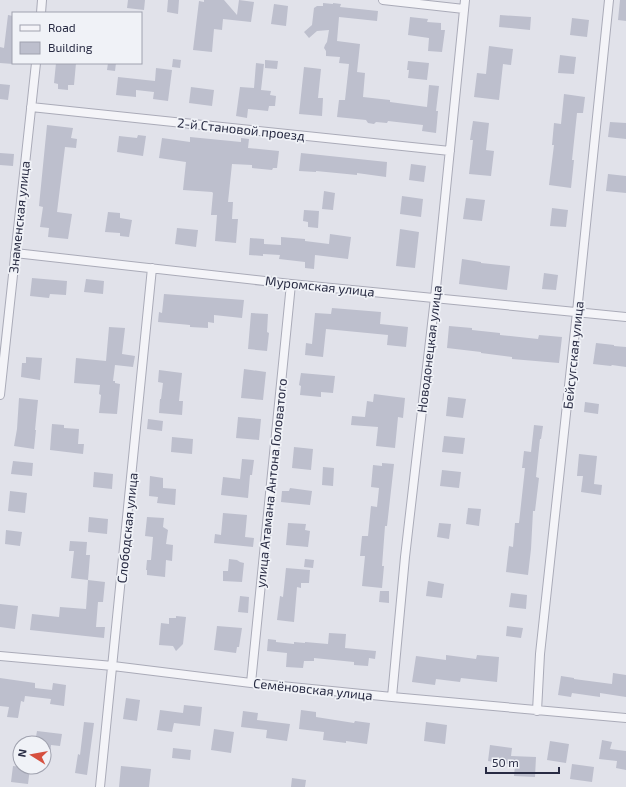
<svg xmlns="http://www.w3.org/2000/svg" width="626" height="787" font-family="'Exo 2',sans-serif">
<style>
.building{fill:#bdbfcd}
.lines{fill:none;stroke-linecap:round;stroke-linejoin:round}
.street-casing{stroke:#aaabb8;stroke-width:10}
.street{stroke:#f4f4f8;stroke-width:8}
.labels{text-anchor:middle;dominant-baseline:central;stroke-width:3.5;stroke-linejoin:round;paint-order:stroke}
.street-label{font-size:13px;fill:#282b43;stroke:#f0f2f7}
</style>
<rect width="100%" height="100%" fill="#e1e2ea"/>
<path class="building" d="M128,0H145L144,10L127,8Z
M168,0H179L178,14L167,12Z
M204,0H224L237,15L239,0L254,2L251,22L223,19L222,30L214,29L212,52L193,50L199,1L204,2Z
M620,0H626V21L618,20Z
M323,3L333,4V3L341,4L340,7L378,11L377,21L339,17L337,41L360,44L357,72L365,73L363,97L390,100V102L427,107L429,85L439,86L436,111H438L436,133L422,131L423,125L388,121L387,123L376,122L374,124L368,123L366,120L337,117L339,100H345L349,64L339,63L340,57L326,56V51L324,48L325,45L327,42L329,30L317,31L309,38L304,32L312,25L314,8L317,6H323Z
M274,4L288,6L286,26L271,24Z
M8,15L13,16V64L0,63V47L4,48Z
M500,15L531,17L530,30L499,27Z
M410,17L428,19L427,22L441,23V30H445L442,52L428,51L429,38L408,35Z
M572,18L589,20L587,37L570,35Z
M489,46L513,49L511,65L503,64L499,100L474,97L477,73L486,74Z
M560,55L576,57L574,74L558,73Z
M173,59L181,60L180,68L172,67Z
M265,60L278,61L277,69L265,68Z
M408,61L429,63L427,80L408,78L409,70H407Z
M56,63H76L74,85H68V90L58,89V84L54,83Z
M108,63H116L115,71L107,70Z
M256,63L264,64L261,90L271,91L270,95L276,96L275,106H269L268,111L248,109L247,118L236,116L240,87L254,88Z
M304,67L321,69L318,98H323L322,116L299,114Z
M156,68L172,70L168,101L153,99L154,92L136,90V97L116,95L118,77L155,81Z
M0,84L10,85L8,100L0,99Z
M191,87L214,90L212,106L189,103Z
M564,94L585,97L583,113H577L572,160H574L571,188L549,185L554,145H552L554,123L561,124Z
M473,121L489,123L486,150L494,151L491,176L469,174L473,140H470Z
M610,122L626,123V139L608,137Z
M47,125L73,128L71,138L77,139L76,148L65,147L57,212L72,214L68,239L48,237L49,228L40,227L43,207L39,206Z
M138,135L146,136L143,156L117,152L119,136L137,138Z
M190,137L241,142V138L249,139L248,148L279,151L277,168H273L272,170L252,168V165L232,164L228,202H233L232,219H238L236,243L215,241L217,215H211L213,193L212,192L183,190L186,162L159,158L162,138L190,142Z
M0,153L14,154L13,166L0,165Z
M301,153L387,162L386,177L357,173V175L316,171V172L299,171Z
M411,164L426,166L424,182L409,180Z
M608,174L626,176V193L606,191Z
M324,191L335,193L333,210L322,209Z
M402,196L423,199L421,217L400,214Z
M466,198L485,200L482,221L463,219Z
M552,208L568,210L566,227L550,226Z
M304,210L319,211L318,228L308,227V222L303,221Z
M108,212L120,213V218L132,220L129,237L120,236V233L105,232Z
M177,228L198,230L196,247L175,244Z
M400,229L419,232L415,268L396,266Z
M330,234L351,237L348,259L315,255L314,269L305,268V262L279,259L280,255L263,254V256L249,255L250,238L264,239V244L281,245V237L305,239V241L329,244Z
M462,259L481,262V263L510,266L507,290L459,284Z
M544,273L558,275L556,290L542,289Z
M32,278L67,281L66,295L50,294L49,298L30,296Z
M86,279L104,281L103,294L84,292Z
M164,294L244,300L242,318L214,315V323L208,322V328L190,327V325L158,322L159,312L162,313Z
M332,308L381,312L380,324L408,327L406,347L387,345L388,335L326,329L323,357L305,355L306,343L312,344L315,313L331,314Z
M251,313L268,314L267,332L269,333L267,351L248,349Z
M449,326L472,328V330L500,333V335L538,339L539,335L562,337L559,363L512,359V357L481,353V352L447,348Z
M109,327L125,328L122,354L135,356L133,367L115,365L113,381H115V383L120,384L117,414L99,413L101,395L99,394L100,385L74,383L76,358L106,361Z
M596,343L614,345V346L626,347V367L612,365L611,366L593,364Z
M26,357L42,358L40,380L21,377L22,363H26Z
M244,369L266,372L263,400L241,398Z
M159,370L182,373L179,401H183L182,415L159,413L160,399H161L163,383L158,382Z
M301,373L335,376L333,393L321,392V397L300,395L301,386L299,385Z
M374,394L405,398L403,418L398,417L395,448L376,446L378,427L351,425L352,416L365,417L367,401L373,402Z
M448,397L466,399L463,418L446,416Z
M19,398L38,400L35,430H36L34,449L14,446L17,429Z
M585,402L599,404L598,414L584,412Z
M238,417L261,419L259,440L236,438Z
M148,419L163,421L162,431L147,429Z
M52,424L64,425V428L79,429L78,444H84L83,454L50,450Z
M534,425L543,426L541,439H540L536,477L539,478L535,511H533L531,549L528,575L506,572L509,546L513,547L515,523H519L525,468H522L524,451L531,452Z
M444,436L465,438L463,454L442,452Z
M172,437L193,439L192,454L171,452Z
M294,447L313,449L311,470L292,468Z
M579,454L597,456L594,484L602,485L601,495L581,492L583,476H577Z
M242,459L254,460L252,475H250L248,498L221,495L223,477L240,479Z
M13,461L33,463L32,476L11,474Z
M382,463L394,464L387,526H385L382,566H384L382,588L362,586L365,556H360L362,536H368L371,506L377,507L379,488L371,487L373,465L382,466Z
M323,467L334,468L333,486L322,485Z
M442,470L461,472L459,488L440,486Z
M94,472L113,474L112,489L93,487Z
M150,476L163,478V488L176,489L175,505L157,503L158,497L149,496Z
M290,488L312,491L310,505L281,502L282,491H289Z
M10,491L27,493L25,513L8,511Z
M468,508L481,509L479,526L466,524Z
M223,513L247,515L245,537L254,538L253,547L214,543L215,534L221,535Z
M89,517L108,519L107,534L88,532Z
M147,517L164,518L163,527L168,530L166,544L173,545L172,561L166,560L165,577L147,575V570H146L147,560H151L153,537L145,536Z
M288,523L306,524L305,530L310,531L308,547L286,545Z
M439,523L451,524L449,539L437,537Z
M6,530L22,532L20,546L5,544Z
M70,541L87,542L86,555H90L88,580L71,578L74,551H69Z
M229,559L237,560L240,562L244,563L242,582L223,581V571H228Z
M305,559L314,560L313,568L304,567Z
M286,568L310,570L309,583H301V588L297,587L294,622L277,620L280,596L283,597Z
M88,580L105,582L103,602H98L96,627H105L104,638L30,630L32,614L59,617L60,607L86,609Z
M428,581L444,584L442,598L426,596Z
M380,591H389V603L379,602Z
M511,593L527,595L526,609L509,607Z
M240,596L249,597L248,613L238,612Z
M0,604L18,606L15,629L0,627Z
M176,616L186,617L183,644L176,651L173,646L159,645L161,623L169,624V618H176Z
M217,626L242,628L239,647H237L236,653L214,650Z
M507,626L523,628L521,638L506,636Z
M329,633L346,634L345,648L376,651L375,659L369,658L368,666L354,665V662L314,658V661H304L303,668L286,667L287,653L267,651L268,639L276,640V642L294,644V642L305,643V642L328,644Z
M446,655L476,659L477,655L499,657L497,682L461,678L460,682L436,679L435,685L412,682L416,656L446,660Z
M613,673L626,675V697L600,693V697L572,693L571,697L558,695L561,676L574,678V679L612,684Z
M0,678L35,683V688L52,690L53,683L66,685L64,706L50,704L51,699L25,696L24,702L21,701L18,718L7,717L9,707L0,706Z
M126,698L140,700L137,721L123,719Z
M184,705L202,707L200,726L174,723L172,732L157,730L160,710L183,713Z
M301,710L316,712V717L354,723L355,721L370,723L367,744L346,741V743L323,740L324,732L299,729Z
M243,711L258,713L257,720L290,724L287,741L266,738L267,730L241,727Z
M84,722L94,723L87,775L75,773L78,754L80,755Z
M426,722L447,725L445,744L424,741Z
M214,729L234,732L231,753L211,750Z
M37,731L62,734L60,746L51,745L49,763H44V743H35Z
M602,740L612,742L610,749L626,751V770L616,768L617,761L599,759Z
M550,741L569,744L566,763L547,760Z
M490,745L512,748L511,756L536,757L535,777L514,776L515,765L488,761Z
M173,748L191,750L190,760L172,758Z
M572,764L594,767L592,782L570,779Z
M13,766L30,768L28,784L11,782Z
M121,766L151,769L149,787H119Z
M292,778L306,780L305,787H291Z"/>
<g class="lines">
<g class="street-casing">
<path id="street" d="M383,0L464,9
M41,13L42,0
M31,107L450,151
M15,253L291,284L626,317
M0,395L36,63
M0,656L113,666L251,683L392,697L626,718
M251,683L291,284
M392,697L405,557L435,298L465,0
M537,711L540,654L577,312L609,0
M100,787L152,268"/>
</g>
<use href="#street" class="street"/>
</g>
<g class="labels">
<g class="street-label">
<text transform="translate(241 129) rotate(6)">2-й Становой проезд</text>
<text transform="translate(19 217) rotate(-84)">Знаменская улица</text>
<text transform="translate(320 286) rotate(6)">Муромская улица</text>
<text transform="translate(429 349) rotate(-83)">Новодонецкая улица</text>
<text transform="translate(573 355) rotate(-84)">Бейсугская улица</text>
<text transform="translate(271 483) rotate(-84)">улица Атамана Антона Головатого</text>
<text transform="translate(127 528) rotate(-84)">Слободская улица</text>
<text transform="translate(313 689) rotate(6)">Семёновская улица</text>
</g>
</g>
<rect x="12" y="12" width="130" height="52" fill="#f0f2f7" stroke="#a0a2af"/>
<rect x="20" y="25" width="20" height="6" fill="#f4f4f8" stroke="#a0a2af"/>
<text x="48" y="32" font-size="12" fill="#282b43">Road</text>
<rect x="20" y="42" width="20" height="12" fill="#bdbfcd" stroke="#a0a2af"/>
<text x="48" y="52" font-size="12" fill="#282b43">Building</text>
<g transform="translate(32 755) rotate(281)"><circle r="19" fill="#f0f2f7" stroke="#a0a2af"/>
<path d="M0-3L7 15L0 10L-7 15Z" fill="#d6503f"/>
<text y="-6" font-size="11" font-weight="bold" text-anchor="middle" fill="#282b43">N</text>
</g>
<path d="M486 767v6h73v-6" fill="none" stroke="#282b43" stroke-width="2"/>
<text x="492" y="767" font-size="12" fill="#282b43" stroke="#f0f2f7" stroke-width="3" paint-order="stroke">50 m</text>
</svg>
